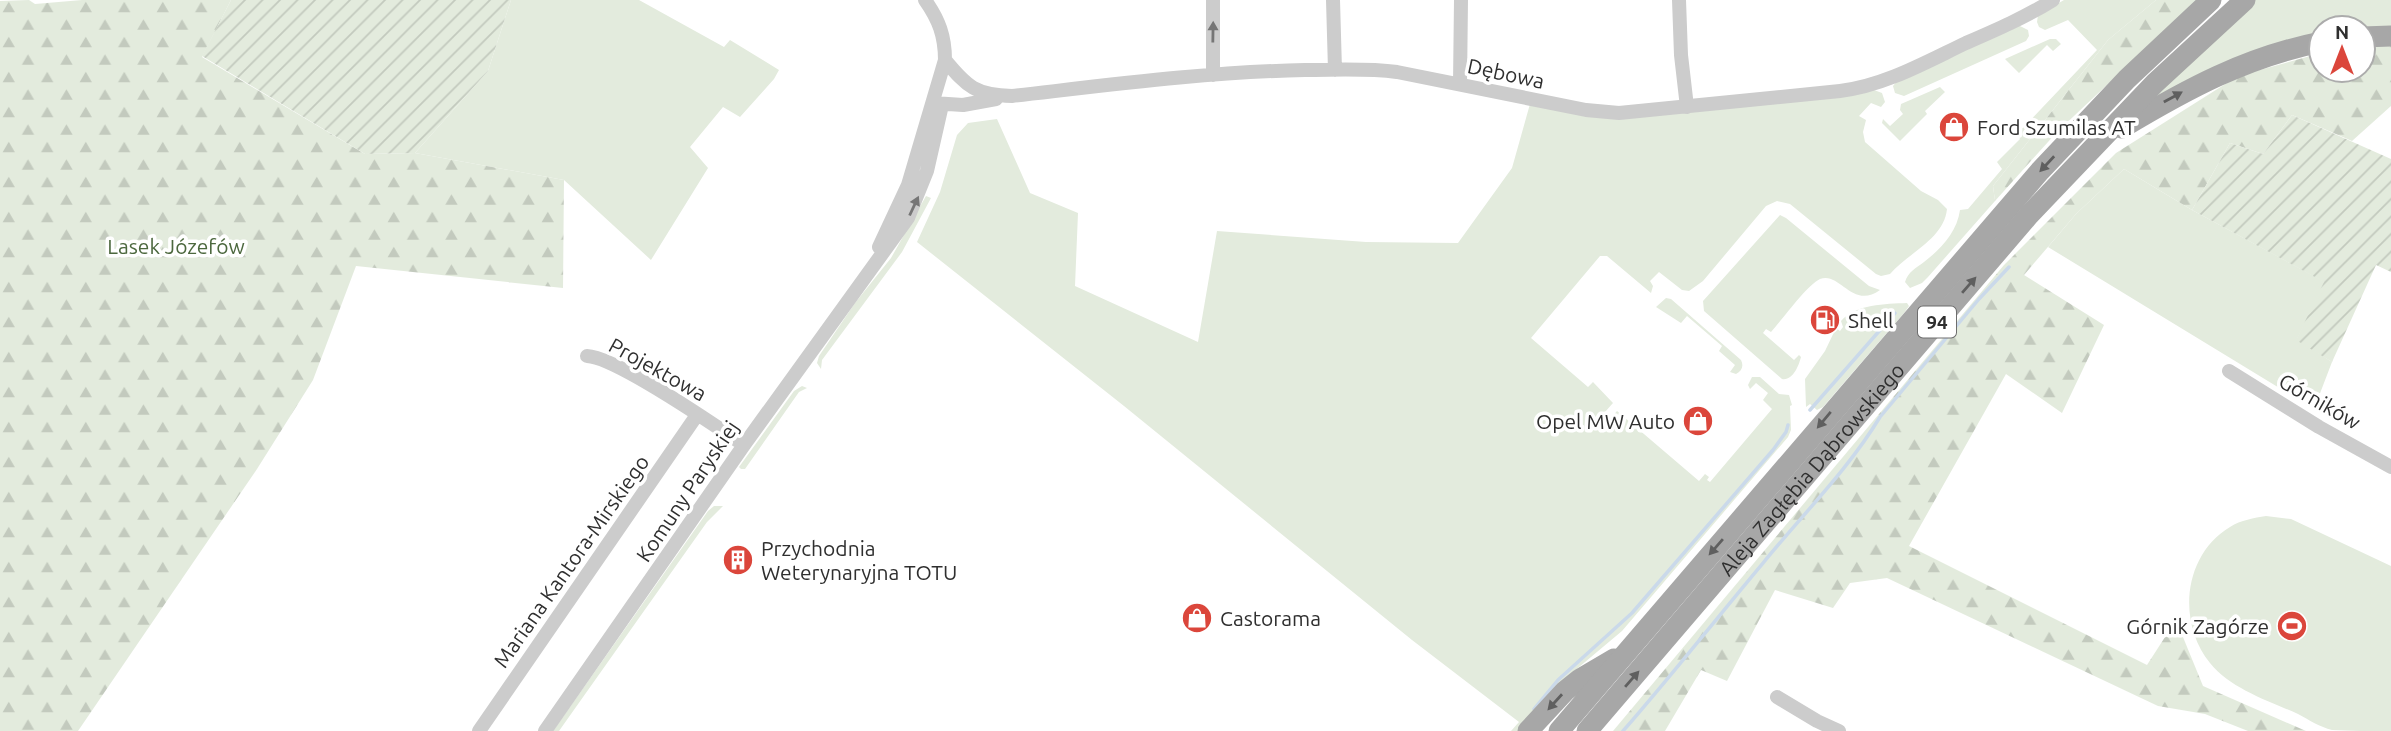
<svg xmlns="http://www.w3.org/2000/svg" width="2391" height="731" font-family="Ubuntu,sans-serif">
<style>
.grass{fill:#e3ebdd}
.forest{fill:url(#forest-firs)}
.garden{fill:url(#garden-furrows)}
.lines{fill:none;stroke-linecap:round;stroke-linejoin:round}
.stream{stroke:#cad9ea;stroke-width:3.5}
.minor{stroke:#ccc;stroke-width:14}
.primary{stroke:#a7a7a7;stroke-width:21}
.oneway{fill:#767676}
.oneway2{fill:#5f5f5f}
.labels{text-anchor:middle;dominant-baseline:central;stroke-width:7;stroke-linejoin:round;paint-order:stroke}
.shield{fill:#fff;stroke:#6d6d6d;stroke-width:2}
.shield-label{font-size:19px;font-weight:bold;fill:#2f2f2f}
.street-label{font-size:21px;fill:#2f2f2f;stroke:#fff}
.poi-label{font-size:21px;fill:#2f2f2f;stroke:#fff;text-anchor:start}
.park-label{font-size:21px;fill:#4c683e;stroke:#fff}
</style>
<defs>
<pattern id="forest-firs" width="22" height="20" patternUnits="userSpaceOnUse" patternTransform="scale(1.75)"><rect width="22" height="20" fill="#e3ebdd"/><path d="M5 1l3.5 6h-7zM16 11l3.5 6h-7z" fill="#c3cabe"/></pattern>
<pattern id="garden-furrows" width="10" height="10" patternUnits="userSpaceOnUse" patternTransform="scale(1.75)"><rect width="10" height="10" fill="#e3ebdd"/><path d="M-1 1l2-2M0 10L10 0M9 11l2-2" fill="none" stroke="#c3cabe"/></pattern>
</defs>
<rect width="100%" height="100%" fill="#fff"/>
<path class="grass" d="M511,0H639L724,47L730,40L779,70L774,79L740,117L723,107L690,147L708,168L651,260L564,180L415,153L488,71Z
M2064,0H2156L2108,40L1993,186L1995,201L1928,277L1922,283L1910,288L1905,282C1908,272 1916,268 1924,262C1941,249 1957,232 1960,210L1968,209L2002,169L1997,162L2020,139L2016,133L2017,129L2023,128L2097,50L2068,20L2045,30L2039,27L2037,22L2038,15Z
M2253,0H2391V33L2363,28H2321V38L2131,117Z
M2018,25L2028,30L2029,36L2026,41L1904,96L1895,93L1893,86L1897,81Z
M2050,39H2056L2061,44L2053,51L2047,45L2019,73L2005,59Z
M1940,87L1945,92L1925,111L1927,114L1900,141L1882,123L1883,119L1890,126L1903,114L1900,110L1901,104Z
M1874,90L1882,93L1885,102L1881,107L1871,103L1859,116L1866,120L1863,132L1865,142L1921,191L1938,200L1947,209C1944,239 1908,253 1890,274L1881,276L1876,274L1790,204L1777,201L1766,206L1703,281L1689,291L1682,290L1659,272L1650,281L1653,286L1651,293L1607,256H1600L1531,338L1588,387L1593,382L1613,403L1605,412L1612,417L1617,411L1699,481L1705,474L1709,477L1707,480L1710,482L1772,409L1763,400L1768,393L1756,383L1750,389L1748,385L1752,377H1760L1779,394L1789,395L1792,405L1790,406L1791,430L1788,437L1622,631L1560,683L1518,731H1511L1519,722L1412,640L1124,406L917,242L940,192L957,135L968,123L997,119L1030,193L1078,213L1075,286L1198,342L1217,231L1366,242L1458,243L1512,168L1530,104L1599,117Z
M2124,169L2192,210L2325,282L2297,339L2332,362L2314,409L2048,247L2076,214Z
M926,196L931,198L902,252L822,360L821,369L817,363L819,356L855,303L891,258Z
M1780,215L1786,218L1869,286L1880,290C1852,310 1840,271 1820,279C1807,285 1782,320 1771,332L1766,329L1763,333L1794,360L1799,355L1801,357C1799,365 1793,381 1782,379L1704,311L1703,301Z
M1666,298L1671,299L1741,360C1744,366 1742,371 1736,374L1730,372L1735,365L1719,351L1722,346L1687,316L1681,323L1656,307Z
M1907,303L1909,306L1904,313L1823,407L1817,410L1810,404L1806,407L1805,379L1825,351L1836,328L1840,331L1843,327L1841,321C1856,304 1885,304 1907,303Z
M802,386L807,388L799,392L745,469H741L739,467L794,391Z
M714,506H723L707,522L559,731H553L708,511Z
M2266,516L2291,519L2391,566V731C2375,731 2347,731 2332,730C2320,727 2309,720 2298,714C2269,701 2231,689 2210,663C2177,623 2183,555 2230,527C2241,520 2254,518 2266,516Z"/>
<path class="forest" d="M29,0L35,4L82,0H231L202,57L365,154L415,153L564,180L563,288L356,266L313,380L257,469L78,731H0V1Z
M2156,0H2197L2057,132L1995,201L1993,186L2108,40Z
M2391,45V106L2352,141L2292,115L2263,154L2230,143L2192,210L2124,169L2076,214L2024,275L2104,325L2062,413L2006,374L1909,546L2147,665L2176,620L2203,686L2306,731H2248L2205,714L2158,706L1887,578L1850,583L1833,608L1775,590L1727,681L1701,670L1665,731H1613L2004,265L2116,153L2238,76L2321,53V70H2363V46Z"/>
<path class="garden" d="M231,0H511L488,71L415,153L365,154L202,56Z
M2292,115L2391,159V272L2376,265L2332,362L2296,340L2324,282L2192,210L2230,143L2263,154Z"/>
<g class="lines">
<path class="stream" d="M1810,410L1895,313
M1534,709L1558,680L1632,613L1773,450L1786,432L1788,425
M1623,731C1671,676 1716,619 1763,563C1802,515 1848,470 1880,417L1979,299L2009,267"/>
<path class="minor" d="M1333,0L1335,70
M1679,0L1681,55L1687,107
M945,60C967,87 976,95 1012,96C1109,85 1207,72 1305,70C1336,70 1366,68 1397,72L1586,110L1619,113L1840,91C1884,86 1926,62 1966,43C1996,30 2026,17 2053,0
M1213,75V0
M1460,84L1461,0
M933,103L963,105L996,99
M879,247L908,185L945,60C945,36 939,20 925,0
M587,356C616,357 714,425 744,445
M2229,371L2319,427L2391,467
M1777,697L1817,721L1839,731
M479,731L697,415
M545,731L744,445L908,218L927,171L942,105"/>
<g class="primary">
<path d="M2363,37L2391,36"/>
<path d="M2122,128C2187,89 2246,57 2321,42"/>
<path d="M1528,731L1565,691L1580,679L1614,659"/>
<path d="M1559,731L2040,171L2127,79L2211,0"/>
<path id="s1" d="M1587,731L2029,215L2155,83L2245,0"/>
</g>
</g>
<defs><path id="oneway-solid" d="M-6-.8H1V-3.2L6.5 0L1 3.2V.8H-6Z" transform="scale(1.75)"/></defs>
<g class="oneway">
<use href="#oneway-solid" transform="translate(1213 32) rotate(-89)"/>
<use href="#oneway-solid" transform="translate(914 206) rotate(-65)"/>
</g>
<g class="oneway2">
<use href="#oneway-solid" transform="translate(2173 97) rotate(-29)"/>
<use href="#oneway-solid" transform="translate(2047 164) rotate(133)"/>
<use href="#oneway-solid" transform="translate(1969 285) rotate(-49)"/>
<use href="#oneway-solid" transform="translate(1824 420) rotate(130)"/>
<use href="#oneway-solid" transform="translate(1716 547) rotate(131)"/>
<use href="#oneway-solid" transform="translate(1632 679) rotate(-49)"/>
<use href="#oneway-solid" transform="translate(1555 702) rotate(132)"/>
</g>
<defs>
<g id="shop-disc" transform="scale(1.575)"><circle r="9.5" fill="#db463b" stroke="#fff"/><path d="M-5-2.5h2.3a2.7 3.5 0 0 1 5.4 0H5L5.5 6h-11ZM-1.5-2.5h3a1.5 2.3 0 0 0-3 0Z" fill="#fff"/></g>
<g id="fuel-disc" transform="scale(1.575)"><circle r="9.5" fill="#db463b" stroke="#fff"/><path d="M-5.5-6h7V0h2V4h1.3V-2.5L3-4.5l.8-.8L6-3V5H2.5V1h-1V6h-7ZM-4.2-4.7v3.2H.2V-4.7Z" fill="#fff"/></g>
<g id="building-disc" transform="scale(1.575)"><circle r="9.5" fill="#db463b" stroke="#fff"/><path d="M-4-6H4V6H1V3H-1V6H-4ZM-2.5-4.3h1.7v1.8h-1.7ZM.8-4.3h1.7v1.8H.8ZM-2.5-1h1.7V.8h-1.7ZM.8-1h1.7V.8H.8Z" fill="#fff"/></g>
<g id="stadium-disc" transform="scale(1.575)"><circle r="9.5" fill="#db463b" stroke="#fff"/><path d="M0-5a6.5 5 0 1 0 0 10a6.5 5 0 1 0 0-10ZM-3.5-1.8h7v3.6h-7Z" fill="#fff"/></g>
</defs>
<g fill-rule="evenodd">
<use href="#shop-disc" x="1954" y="127"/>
<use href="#fuel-disc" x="1825" y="320"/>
<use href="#shop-disc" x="1698" y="421"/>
<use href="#building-disc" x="738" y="560"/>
<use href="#shop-disc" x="1197" y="618"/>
<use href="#stadium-disc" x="2292" y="626"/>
</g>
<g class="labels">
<rect class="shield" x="1918" y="306.5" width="38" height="31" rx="5"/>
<g class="shield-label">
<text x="1937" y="322">94</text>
</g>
<g class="street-label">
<text transform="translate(1506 73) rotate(12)">Dębowa</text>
<text transform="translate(658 369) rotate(29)">Projektowa</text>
<text transform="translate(2320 401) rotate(30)">Górników</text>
<text stroke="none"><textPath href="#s1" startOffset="345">Aleja Zagłębia Dąbrowskiego</textPath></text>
<text transform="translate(687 491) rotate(-56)">Komuny Paryskiej</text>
<text transform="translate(571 561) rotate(-55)">Mariana Kantora-Mirskiego</text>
</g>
<g class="poi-label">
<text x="1977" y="127">Ford Szumilas AT</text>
<text x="1848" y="320">Shell</text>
<text x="1675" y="421" text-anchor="end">Opel MW Auto</text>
<text x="761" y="548">Przychodnia<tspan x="761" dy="24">Weterynaryjna TOTU</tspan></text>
<text x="1220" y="618">Castorama</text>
<text x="2269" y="626" text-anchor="end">Górnik Zagórze</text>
</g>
<g class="park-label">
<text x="176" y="246">Lasek Józefów</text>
</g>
</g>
<g transform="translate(2342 49)"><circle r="33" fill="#ffffff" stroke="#acacac" stroke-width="2"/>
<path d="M0-5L12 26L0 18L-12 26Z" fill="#db463b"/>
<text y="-10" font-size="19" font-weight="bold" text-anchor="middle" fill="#2f2f2f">N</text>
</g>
</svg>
